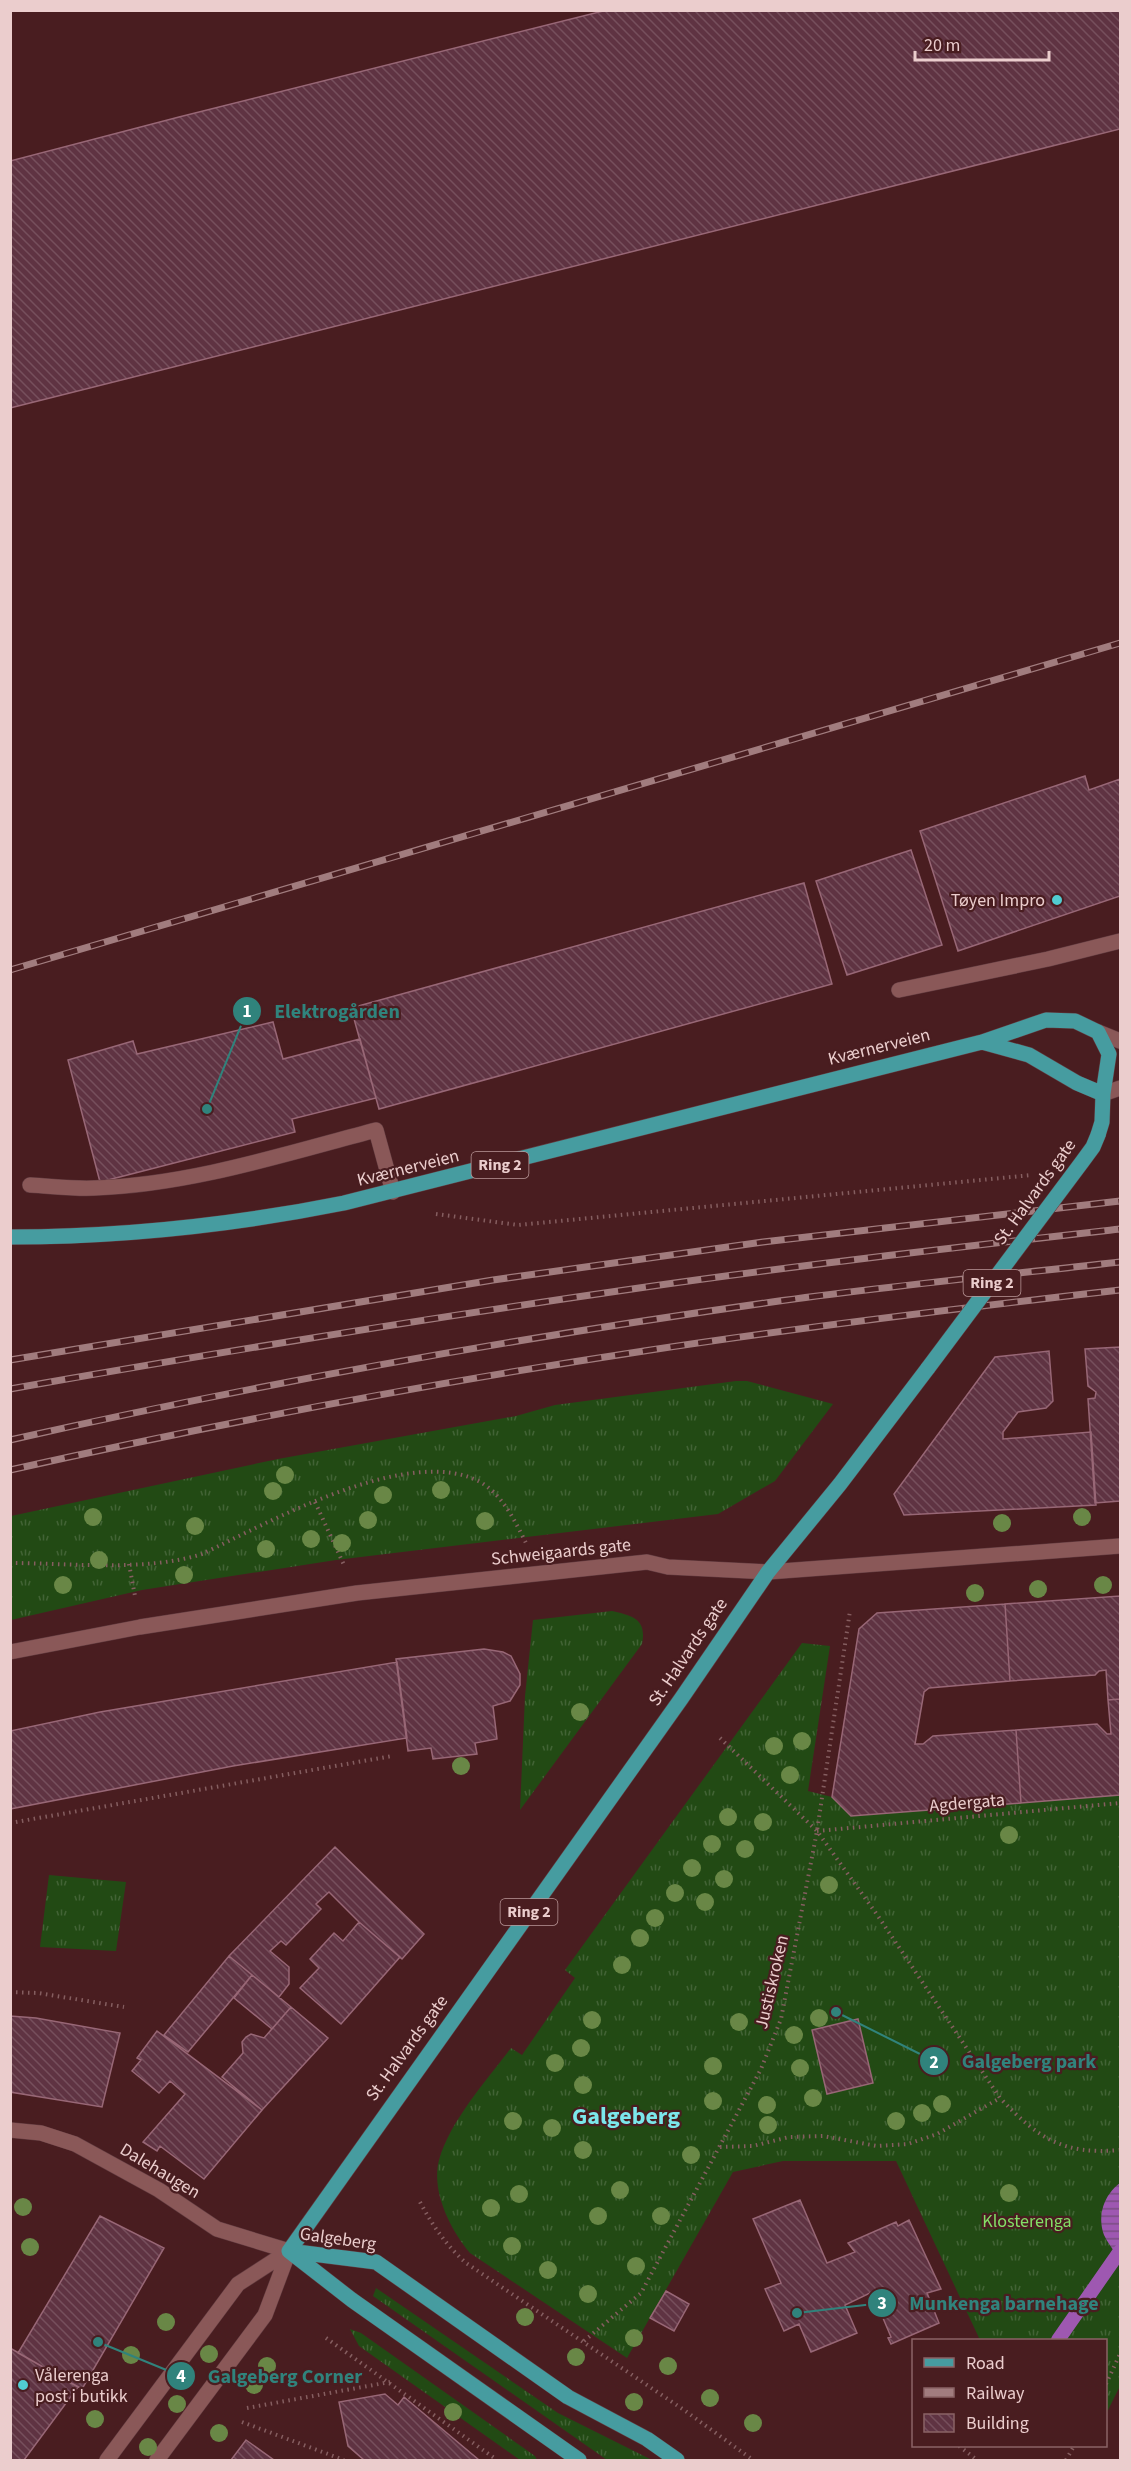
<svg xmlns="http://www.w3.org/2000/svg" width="1131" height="2471" font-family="'Source Sans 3',sans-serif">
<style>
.grass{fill:url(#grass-tufts)}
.water{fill:url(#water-rules)}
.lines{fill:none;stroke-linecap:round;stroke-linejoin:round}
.stream{stroke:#9e58b1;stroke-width:14}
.building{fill:url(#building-back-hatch);stroke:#986776;stroke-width:1.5}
.minor-casing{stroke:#623c40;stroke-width:16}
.major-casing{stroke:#623c40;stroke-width:16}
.path{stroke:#855e60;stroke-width:4;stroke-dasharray:1.5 4.5;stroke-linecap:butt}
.minor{stroke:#8a5858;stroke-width:15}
.major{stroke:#469ca0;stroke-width:15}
.rail-casing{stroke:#a17c7e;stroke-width:7}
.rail{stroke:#491d20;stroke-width:4.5;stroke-dasharray:14;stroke-linecap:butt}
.major-bridge-casing{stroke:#623c40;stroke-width:16;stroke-linecap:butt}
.major-bridge{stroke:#469ca0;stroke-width:15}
.tree{fill:#698746}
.poi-dot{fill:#51ccd1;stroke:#491d20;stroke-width:2}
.labels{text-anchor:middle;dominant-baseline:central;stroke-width:4.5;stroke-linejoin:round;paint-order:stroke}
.shield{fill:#491d20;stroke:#ba9899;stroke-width:1.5}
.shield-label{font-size:16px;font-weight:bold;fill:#ebcdcd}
.poi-label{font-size:18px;fill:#ebcdcd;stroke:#491d20;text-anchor:end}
.street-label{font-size:18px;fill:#ebcdcd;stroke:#491d20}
.park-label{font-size:18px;fill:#83de66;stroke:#491d20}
.district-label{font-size:24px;font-weight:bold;fill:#7be7eb;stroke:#491d20}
.leader{fill:none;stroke:#30837c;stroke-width:2}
.callout-dot{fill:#30837c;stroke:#491d20;stroke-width:2}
.mark-label{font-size:18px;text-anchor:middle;font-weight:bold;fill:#fff}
.callout-label{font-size:20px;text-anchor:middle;font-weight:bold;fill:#30837c;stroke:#491d20;stroke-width:4.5;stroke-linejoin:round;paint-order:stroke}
</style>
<defs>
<pattern id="grass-tufts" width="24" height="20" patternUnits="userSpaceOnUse" patternTransform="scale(1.5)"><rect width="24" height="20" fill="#224a14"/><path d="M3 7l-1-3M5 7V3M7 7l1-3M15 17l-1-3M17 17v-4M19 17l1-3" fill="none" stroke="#426335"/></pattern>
<pattern id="water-rules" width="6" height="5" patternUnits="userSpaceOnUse" patternTransform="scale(1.5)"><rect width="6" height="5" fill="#9e58b1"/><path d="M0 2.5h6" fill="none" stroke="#7b4e83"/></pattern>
<pattern id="building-back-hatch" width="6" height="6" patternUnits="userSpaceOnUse" patternTransform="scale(1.5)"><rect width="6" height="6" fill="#5f3342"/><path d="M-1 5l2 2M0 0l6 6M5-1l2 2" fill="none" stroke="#764f5c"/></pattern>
</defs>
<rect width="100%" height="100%" fill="#491d20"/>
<path class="grass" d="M736,1381H747L833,1404L775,1481L718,1514L336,1560L142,1590L11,1620V1516L278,1459L516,1416L555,1405Z
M612,1611C633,1616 647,1619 642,1644L520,1810L525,1696L533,1620Z
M802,1643L830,1646L808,1791L832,1797L851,1816L1120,1795V2386L1106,2414V2340H980L896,2161H783L733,2172L627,2358L470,2253C450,2229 431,2191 439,2160C450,2121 487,2080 511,2048L522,2055L575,1978L565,1970Z
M49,1875L126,1882L116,1951L40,1947Z
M376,2288L558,2413L652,2460H607L373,2296Z
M350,2329L361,2333L535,2456L537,2460H520L359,2346Z"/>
<path class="water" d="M1120,2183V2256H1117C1113,2249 1107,2242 1104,2235C1097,2215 1104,2195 1120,2183Z"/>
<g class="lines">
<path class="stream" d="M1058,2340L1120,2251"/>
</g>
<path class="building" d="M607,10H1120V129L10,408V161L179,117Z
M1085,776L1089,790L1120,779V896L958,951L920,831Z
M911,850L942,945L847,975L816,881Z
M804,883L832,984L379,1109L351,1008Z
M273,1022L283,1059L360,1039L376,1098L292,1119L295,1132L100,1182L68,1060L133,1041L137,1054Z
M1120,1347V1501L1095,1503L1088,1399L1095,1398L1096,1392L1088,1386L1085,1349Z
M1049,1351L1053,1401L1046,1408L1018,1412L1003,1432V1439L1091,1432L1096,1505L904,1515L894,1494L995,1357Z
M1120,1596V1699L1108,1700L1106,1670L1099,1671L1095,1675L1010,1681L1005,1604Z
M1005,1604L1010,1681L929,1688L924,1692L915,1744H923L933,1736L1016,1730L1021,1803L851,1816L832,1797L859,1629L877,1613Z
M484,1649L503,1652L511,1656L520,1674V1685L510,1701L493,1706L497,1739L475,1743L477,1754L433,1759L431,1748L408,1751L396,1659Z
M397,1662L407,1738L233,1766L10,1809V1731L100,1712Z
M1120,1699V1795L1021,1803L1016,1730L1097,1724L1107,1734H1111L1108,1700Z
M335,1847L424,1934L402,1959L359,1922L329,1892L316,1904L321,1909L286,1945L281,1941L270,1951L289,1967V1984L279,1997L229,1956Z
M359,1922L400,1957L341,2024L300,1988L319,1968L310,1959L334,1933L343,1941Z
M229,1956L252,1975L188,2052L164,2035Z
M252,1975L291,2007L272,2029L234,1998Z
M291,2007L328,2038L262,2110L222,2077L243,2053L242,2042L246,2037L251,2034L264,2038Z
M10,2016L36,2018L120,2033L102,2107L10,2092Z
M858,2019L873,2083L827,2094L812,2030Z
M157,2031L262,2110L204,2179L160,2146L157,2151L143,2142L185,2094L170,2081L159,2093L132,2071L141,2060L137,2058Z
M800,2200L827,2263L855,2252L848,2243L896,2222L898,2226L909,2220L941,2289L927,2293L939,2323L891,2344L888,2338L891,2337L872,2292L845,2305L857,2333L811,2352L799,2324L784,2331L765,2289L781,2283L753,2219Z
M100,2216L164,2248L82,2389L18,2353Z
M666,2291L689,2304L674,2331L650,2318Z
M10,2348L78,2387L24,2460H10Z
M385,2394L398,2405L404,2397L479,2460H364L348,2446L339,2402Z
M246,2440L274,2460H231Z"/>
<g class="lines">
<g class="minor-casing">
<path id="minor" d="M899,990L1048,959L1120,941
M1098,1032L1120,1041
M1103,1094L1120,1088
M30,1185C51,1186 73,1189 94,1188C189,1185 285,1154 376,1130L393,1192
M10,1652L140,1627L357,1593L647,1562L668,1567L768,1572L1120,1546
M10,2130L41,2133L75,2144L159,2190L217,2229L289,2251
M107,2460L238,2284L289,2251
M157,2460L265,2315L289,2251"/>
</g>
<g class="major-casing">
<path id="major" d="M982,1042L1029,1055L1077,1083L1103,1094
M10,1237C123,1237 234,1225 344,1203L982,1042L1046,1020L1075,1021L1098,1032L1109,1054L1103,1094L1102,1122L1098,1135
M289,2251L681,1699L768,1572L840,1484L928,1368
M289,2251L376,2262L568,2397L647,2439L677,2460
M289,2251L352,2300L579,2460"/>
</g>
<path class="path" d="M436,1214L518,1225L1032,1175
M315,1502L344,1565
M10,1563C69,1563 146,1572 202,1554C268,1523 411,1442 482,1483C504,1497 516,1523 527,1545
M129,1564L135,1596
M720,1738L817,1831L878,1916L1000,2098C1039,2139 1063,2155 1120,2150
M10,1823L392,1756
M817,1831L1120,1803
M10,1992L38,1993L124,2007
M720,2147L753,2146L789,2137L823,2136L877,2146L908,2144L937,2134L1000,2098
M420,2202C433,2226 445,2244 466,2263L684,2410L753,2460
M326,2338L497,2460
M584,2341L641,2293L761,2069L781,2019L817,1831L850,1611
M1106,2384L1120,2354
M247,2408L390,2382
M242,2422L344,2460
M959,2446L977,2460
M1066,2460L1074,2446"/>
<use href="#minor" class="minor"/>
<use href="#major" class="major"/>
<g class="rail-casing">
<path id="rail" d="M10,970L1120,643
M10,1360L493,1280L763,1242L1120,1201
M10,1389C220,1352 429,1318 639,1288C799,1265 960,1247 1120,1229
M10,1440C262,1383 517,1338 772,1302C888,1286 1004,1275 1120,1262
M10,1470C220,1423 431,1383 644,1351C802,1327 961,1308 1120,1290"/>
</g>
<use href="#rail" class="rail"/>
<g class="major-bridge-casing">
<path id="major-bridge" d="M928,1368L1082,1162L1093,1147L1098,1135"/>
</g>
<use href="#major-bridge" class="major-bridge"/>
</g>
<g class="tree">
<circle cx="285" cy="1475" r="9"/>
<circle cx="441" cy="1490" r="9"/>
<circle cx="273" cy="1491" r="9"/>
<circle cx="383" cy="1495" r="9"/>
<circle cx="93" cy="1517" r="9"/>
<circle cx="1082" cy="1517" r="9"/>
<circle cx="368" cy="1520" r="9"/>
<circle cx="485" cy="1521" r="9"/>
<circle cx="1002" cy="1523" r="9"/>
<circle cx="195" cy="1526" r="9"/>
<circle cx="311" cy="1539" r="9"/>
<circle cx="342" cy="1543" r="9"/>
<circle cx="266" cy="1549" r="9"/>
<circle cx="99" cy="1560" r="9"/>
<circle cx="184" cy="1575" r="9"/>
<circle cx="63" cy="1585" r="9"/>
<circle cx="1103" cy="1585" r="9"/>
<circle cx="1038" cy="1589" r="9"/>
<circle cx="975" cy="1593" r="9"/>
<circle cx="580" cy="1712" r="9"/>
<circle cx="802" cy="1741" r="9"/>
<circle cx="774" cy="1746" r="9"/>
<circle cx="461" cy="1766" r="9"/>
<circle cx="790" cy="1775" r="9"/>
<circle cx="728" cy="1817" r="9"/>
<circle cx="763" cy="1822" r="9"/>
<circle cx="1009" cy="1835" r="9"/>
<circle cx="712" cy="1844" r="9"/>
<circle cx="745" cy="1849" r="9"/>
<circle cx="692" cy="1868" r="9"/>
<circle cx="724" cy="1879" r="9"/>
<circle cx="829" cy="1885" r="9"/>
<circle cx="675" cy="1893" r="9"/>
<circle cx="705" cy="1902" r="9"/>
<circle cx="655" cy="1918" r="9"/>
<circle cx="640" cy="1938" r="9"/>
<circle cx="622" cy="1965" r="9"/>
<circle cx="819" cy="2018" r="9"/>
<circle cx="592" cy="2020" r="9"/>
<circle cx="739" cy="2022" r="9"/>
<circle cx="794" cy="2035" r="9"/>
<circle cx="581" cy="2048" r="9"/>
<circle cx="555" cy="2063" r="9"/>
<circle cx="713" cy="2066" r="9"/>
<circle cx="800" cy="2068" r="9"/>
<circle cx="583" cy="2085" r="9"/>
<circle cx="813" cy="2098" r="9"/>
<circle cx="713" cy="2101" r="9"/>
<circle cx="942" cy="2104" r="9"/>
<circle cx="767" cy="2105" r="9"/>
<circle cx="922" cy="2113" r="9"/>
<circle cx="513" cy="2121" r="9"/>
<circle cx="896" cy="2121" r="9"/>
<circle cx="768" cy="2125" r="9"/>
<circle cx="552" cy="2128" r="9"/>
<circle cx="583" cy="2150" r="9"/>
<circle cx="691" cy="2155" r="9"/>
<circle cx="620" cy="2190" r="9"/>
<circle cx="1009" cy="2193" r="9"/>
<circle cx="519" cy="2194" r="9"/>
<circle cx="23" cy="2207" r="9"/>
<circle cx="491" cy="2208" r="9"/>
<circle cx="598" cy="2216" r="9"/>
<circle cx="661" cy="2216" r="9"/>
<circle cx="512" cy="2246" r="9"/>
<circle cx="30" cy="2247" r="9"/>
<circle cx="636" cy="2266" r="9"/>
<circle cx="548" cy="2270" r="9"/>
<circle cx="588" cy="2294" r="9"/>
<circle cx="525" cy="2317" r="9"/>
<circle cx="166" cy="2322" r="9"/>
<circle cx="634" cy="2338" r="9"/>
<circle cx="209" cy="2354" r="9"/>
<circle cx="131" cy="2355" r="9"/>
<circle cx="576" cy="2357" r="9"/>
<circle cx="267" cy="2366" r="9"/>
<circle cx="668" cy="2366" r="9"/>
<circle cx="254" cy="2385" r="9"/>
<circle cx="710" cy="2398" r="9"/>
<circle cx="634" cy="2402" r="9"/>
<circle cx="177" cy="2404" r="9"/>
<circle cx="453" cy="2412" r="9"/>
<circle cx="95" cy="2419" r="9"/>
<circle cx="753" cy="2423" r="9"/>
<circle cx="219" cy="2433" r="9"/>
<circle cx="148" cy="2447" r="9"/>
</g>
<g class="poi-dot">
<circle cx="1057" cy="900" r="6"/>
<circle cx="23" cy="2385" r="6"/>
</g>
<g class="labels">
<g class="shield">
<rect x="471.5" y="1152" width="57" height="26" rx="4.5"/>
<rect x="963.5" y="1270" width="57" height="26" rx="4.5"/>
<rect x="500.5" y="1899" width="57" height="26" rx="4.5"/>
</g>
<g class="shield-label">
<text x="500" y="1165">Ring 2</text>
<text x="992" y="1283">Ring 2</text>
<text x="529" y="1912">Ring 2</text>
</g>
<g class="poi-label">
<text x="1045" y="900">Tøyen Impro</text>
<text x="35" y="2375" text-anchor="start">Vålerenga<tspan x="35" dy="21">post i butikk</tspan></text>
</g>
<g class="street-label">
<text transform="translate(879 1047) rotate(-14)">Kværnerveien</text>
<text transform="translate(408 1168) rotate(-14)">Kværnerveien</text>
<text transform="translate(1035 1192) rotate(-54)">St. Halvards gate</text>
<text transform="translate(561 1552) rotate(-6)">Schweigaards gate</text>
<text transform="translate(688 1652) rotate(-56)">St. Halvards gate</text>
<text transform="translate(967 1803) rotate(-5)">Agdergata</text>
<text transform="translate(772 1982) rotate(-77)">Justiskroken</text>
<text transform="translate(407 2048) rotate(-54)">St. Halvards gate</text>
<text transform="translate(160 2171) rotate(31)">Dalehaugen</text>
<text transform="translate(338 2239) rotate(8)">Galgeberg</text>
</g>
<g class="park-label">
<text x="1027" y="2221">Klosterenga</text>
</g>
<g class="district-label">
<text x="626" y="2116">Galgeberg</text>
</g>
</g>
<path class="leader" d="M207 1109L247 1011M836 2012L934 2061M797 2313L882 2303M98 2342L181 2376"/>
<g class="callout-dot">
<circle cx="207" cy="1109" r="6"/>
<circle cx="836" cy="2012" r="6"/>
<circle cx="797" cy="2313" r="6"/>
<circle cx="98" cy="2342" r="6"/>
<circle cx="247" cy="1011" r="15"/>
<circle cx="934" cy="2061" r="15"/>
<circle cx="882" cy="2303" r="15"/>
<circle cx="181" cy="2376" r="15"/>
</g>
<g class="mark-label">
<text x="247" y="1017">1</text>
<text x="934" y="2068">2</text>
<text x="882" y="2309">3</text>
<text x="181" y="2382">4</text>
</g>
<g class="callout-label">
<text x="337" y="1018">Elektrogården</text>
<text x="1029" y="2068">Galgeberg park</text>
<text x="1004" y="2310">Munkenga barnehage</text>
<text x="285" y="2383">Galgeberg Corner</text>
</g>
<rect width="1131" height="2471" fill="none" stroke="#ebcdcd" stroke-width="24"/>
<rect x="912" y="2339" width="195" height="108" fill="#491d20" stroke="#8a6365" stroke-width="1.5"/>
<rect x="924" y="2358" width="30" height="9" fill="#469ca0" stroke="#8a6365" stroke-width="1.5"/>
<text x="966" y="2369" font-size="18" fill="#ebcdcd">Road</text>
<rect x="924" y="2388" width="30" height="9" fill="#a17c7e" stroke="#8a6365" stroke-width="1.5"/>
<text x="966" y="2399" font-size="18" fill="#ebcdcd">Railway</text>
<rect x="924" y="2414" width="30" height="18" fill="url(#building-back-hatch)" stroke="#8a6365" stroke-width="1.5"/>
<text x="966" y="2429" font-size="18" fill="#ebcdcd">Building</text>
<path d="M915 51v9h134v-9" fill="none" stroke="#ebcdcd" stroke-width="3"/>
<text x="924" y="51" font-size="18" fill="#ebcdcd" stroke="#491d20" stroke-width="4.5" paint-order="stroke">20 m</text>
</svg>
